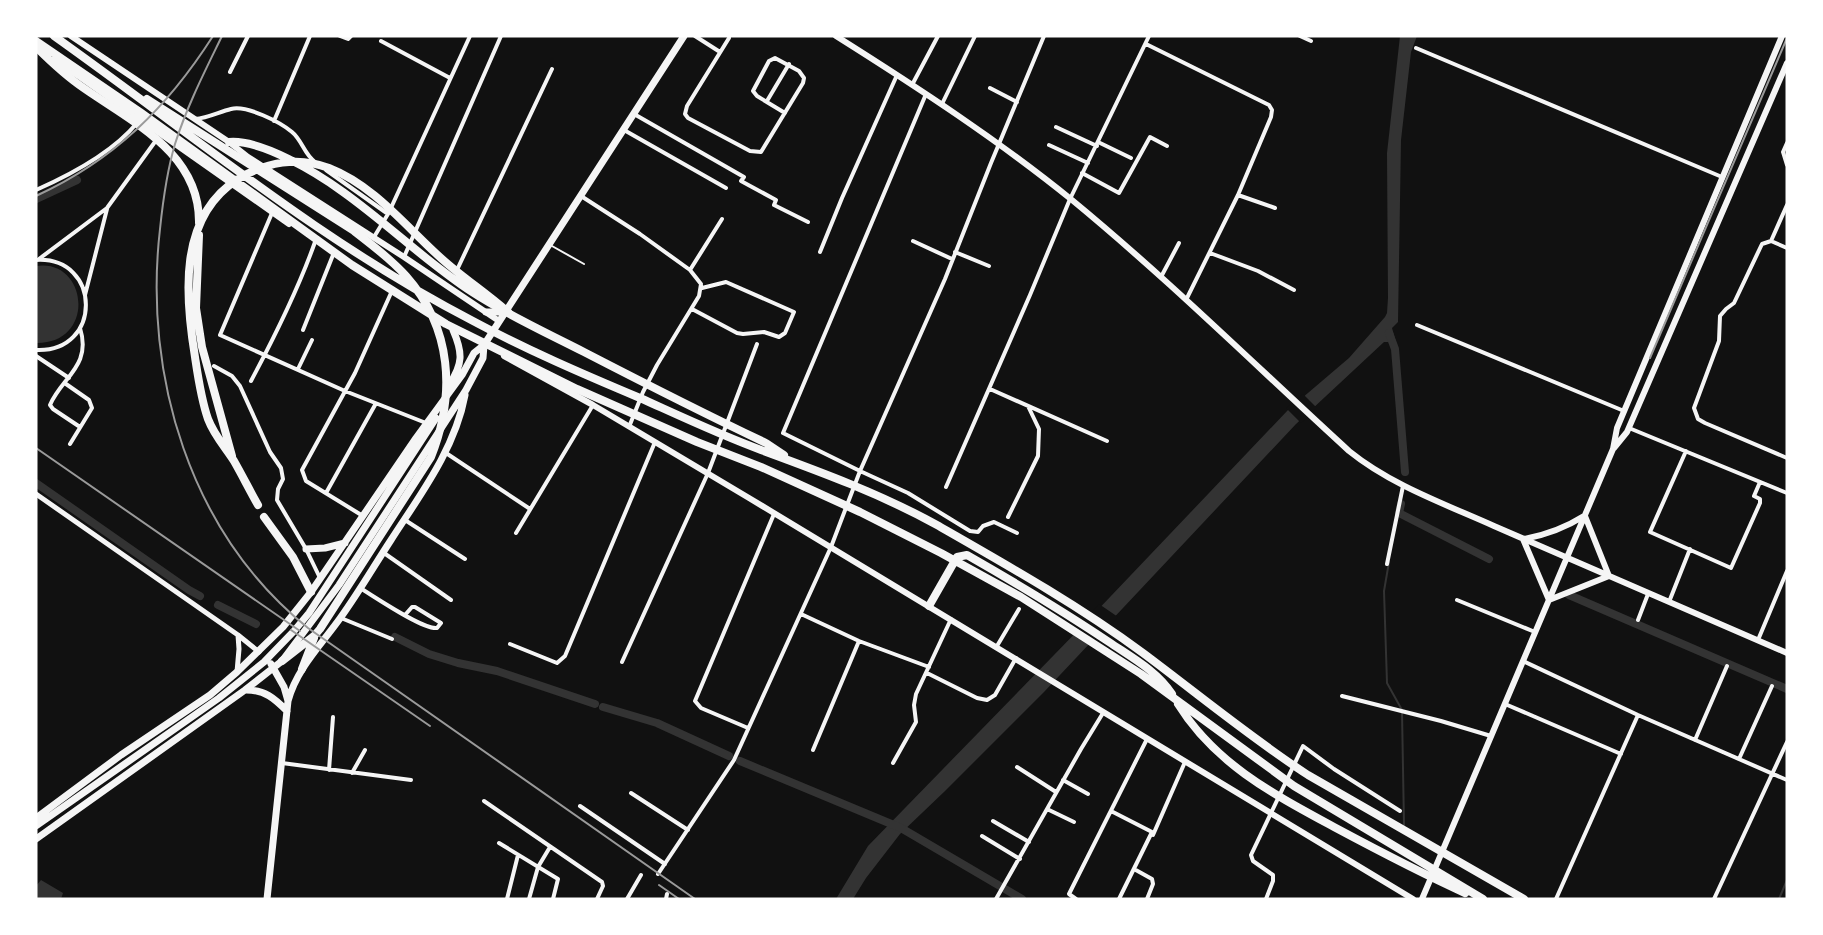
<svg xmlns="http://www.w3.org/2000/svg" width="1823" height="935" font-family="'Fira Sans Condensed',sans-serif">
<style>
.water{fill:#333}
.pier{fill:#111}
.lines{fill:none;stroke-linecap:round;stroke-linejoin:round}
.stream{stroke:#333;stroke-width:2}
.canal{stroke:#333;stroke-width:8}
.service{stroke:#f5f5f5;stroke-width:2}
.minor{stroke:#f5f5f5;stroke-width:4}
.tertiary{stroke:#f5f5f5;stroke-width:5}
.secondary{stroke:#f5f5f5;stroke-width:6}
.primary{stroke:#f5f5f5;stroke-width:7}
.motorway{stroke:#f5f5f5;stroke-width:8}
.rail{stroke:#9a9a9a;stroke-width:2}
</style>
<rect width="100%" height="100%" fill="#111"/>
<path class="water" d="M1400,36H1417L1411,52L1401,140L1398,322L1392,328L1396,342H1384L1296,424L1044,692L945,791L900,834L866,878L853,899H836L868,846L1091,617L1288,410L1349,358L1385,317L1387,313L1388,298L1387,153Z
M36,266C88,258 97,344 36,343Z
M41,880L63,893L61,899H36V886Z"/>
<path class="pier" d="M1303,394L1317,408L1301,423L1286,408Z
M1099,604L1118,617L1091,646L1072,633Z"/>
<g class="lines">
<path class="stream" d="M1389,562L1384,591L1387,683L1402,710
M1402,712L1404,825
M1779,899L1787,880"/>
<path class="canal" d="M36,199L77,180
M1389,333L1395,349L1405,472
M36,483L189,590L200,596
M1401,504L1399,513L1489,559
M1569,595L1787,689
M218,605L256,624
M395,637L429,654L458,663L497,671L595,704
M603,707L657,723L729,756
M740,761L901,828L1022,899"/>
<path class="service" d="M552,246L584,264"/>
<path class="minor" d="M340,36L348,39L351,36
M695,36L720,52
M1300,36L1311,41
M729,38L687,106L685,114L688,118L750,151L761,152L803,83L804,78L799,71L775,58L769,61L753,91L757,96L785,113
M381,41L450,78
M1146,44L1269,105L1272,110L1271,117L1238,195L1186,300
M1416,48L1722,177
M230,72L248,36
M912,85L938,36
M990,88L1017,102
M926,94L783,433L860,471L908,493L970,531L978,532L983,526L994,522L1017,533
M767,101L789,64
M942,104L975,36
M634,114L744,177L741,181L776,200L774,205L808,222
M195,119C208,118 219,112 231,109C247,105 280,122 292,132C302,140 304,154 315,162
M274,121L310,36
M1056,127L1097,146
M624,130L726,188
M1098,142L1131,158
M1787,143L1783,152L1787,165
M1049,145L1088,163
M326,170L388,214L374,237
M1082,173L1119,193L1150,137L1167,146
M36,190C70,175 113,152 137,123
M1238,195L1275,208
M581,196L640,234L690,270L701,284L699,296L657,365L643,392L629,427
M1787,205L1771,241L1762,244L1734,303L1726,309L1720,316L1719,341L1694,408L1698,419L1705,423L1787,458
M390,210L470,36
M272,213L220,335L345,391L426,423
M913,241L952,259
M1771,241L1787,248
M820,252L842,198L897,75
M955,252L989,266
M1210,253L1258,271L1294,290
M404,257L501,36
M39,259L107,208L157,139
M36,260C102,256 103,353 36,350
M690,270L722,219
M456,272L552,69
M1161,277L1179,243
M85,295L107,209
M692,309L737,333L743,334L764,332L779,337L785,333L794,312L726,282L702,288
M1417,325L1624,411
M303,330L333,255
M36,356L69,378
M214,366L232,376L240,386L270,452L281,468L283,479L278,489L277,500L306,549L320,578
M298,369L312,340
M251,381C275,336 298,290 315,242
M66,384L89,400L92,408L70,444
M990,389L1107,441
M80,427L53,409L50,405C62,377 92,366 80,328
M1629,428L1787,493
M1686,451L1650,532L1731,568L1760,503V499L1754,496L1760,482
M446,453L530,509
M946,487L1030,295L1070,199L1149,36
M326,493L375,405
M363,516L306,481L302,470L355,373L391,293
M1008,517L1038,456L1039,429L1028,406
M405,520L465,559
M516,533L593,405
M384,553L451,600
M1387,564L1403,486
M360,588C375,597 423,630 437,628L441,623L415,607H412L405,615
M1457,600L1535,632
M1669,602L1690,549
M801,614L859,641L929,667
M341,618L392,639
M1638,620L1648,594
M1758,640L1787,571
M510,644L557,663L565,656L655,442
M997,646L1019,609
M1523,661L1638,715L1787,780
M622,662L708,473L757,344
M927,673L977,698L987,700L995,695L1016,658
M1342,696L1441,721L1491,736
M1505,704L1621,754
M748,728L701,708L695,701L774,514
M1695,740L1727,666
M813,750L859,641
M1739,759L1772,686
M282,763L411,780
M893,763L916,722L914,705L916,694L951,619
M1017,767L1056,792
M329,770L333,717
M352,773L365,750
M1063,780L1088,794
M631,793L688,830
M484,801L602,882L603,886L597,899
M580,806L665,864
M1047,809L1074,822
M1111,811L1152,832L1119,899
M993,821L1029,842
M1153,835L1185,762
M982,836L1020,859
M499,843L558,879L553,899
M1134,869L1152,879L1153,884L1147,899
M658,874L734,760L831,547L860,471L945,279L991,163L1044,36
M507,899L518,855
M529,899L538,867L550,847
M627,899L641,875
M666,899L667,894
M996,899L1081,749L1103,713
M1076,899L1069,894L1147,739
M1266,899L1273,881V875L1253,861L1251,855L1303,746L1334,769L1400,811
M1556,899L1638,715
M1714,899L1787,742"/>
<path class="tertiary" d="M36,494L238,635L259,652
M237,672L239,649L238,635"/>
<path class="secondary" d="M71,36L229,142L248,157L404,257L499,321
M836,36C917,87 998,140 1072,200C1168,279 1257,367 1349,451C1391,485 1445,504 1494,526C1591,569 1689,611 1787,653
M53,60L80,77L289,224
M504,356L593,405L749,498L1413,899
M1614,448L1627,432L1787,63
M1585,516L1609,576
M1523,539L1549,600
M1524,539C1546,535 1565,528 1584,516
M1549,600L1609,576
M1422,899L1613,449L1617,428L1782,36"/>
<path class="primary" d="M486,312H505
M449,385C463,364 463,353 453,330
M306,549L325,548L345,543
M246,690C265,690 274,698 287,711
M288,701C297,668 322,644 341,617C359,592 374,566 391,540C420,495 455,449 465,395
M36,818L121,755L210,695L237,672L283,627L311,592L416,438L462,375L474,353L484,345L684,36
M36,826L219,698L264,662L294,631L309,613L436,418
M36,839L245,690L282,661L339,585L466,390L483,358L484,345
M267,899L288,701L284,687L271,664"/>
<path class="motorway" d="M54,36C192,134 322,243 473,321C527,350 583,374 640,398C680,416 720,435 761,450C821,472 881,494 937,525C1007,565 1078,605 1143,653C1198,694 1251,738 1308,775L1524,899
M36,41L140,112L352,265L446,324L577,389L697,442L761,467L860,512L941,553L1021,597L1141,674L1294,786L1483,899
M36,47C51,62 67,77 85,89C134,123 200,154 199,223
M147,99L354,231C372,245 391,259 406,276C452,328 456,394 431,457L320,629L314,636L282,661
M229,142C261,139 317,173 343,192C388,224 426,262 472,292C507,315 547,333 584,352C644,383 705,414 766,443L784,455
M199,235L196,308L202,347L232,456
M258,505C250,491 242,475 234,461C225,447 214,435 208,419C201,399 198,377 195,357C185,296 178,217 238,179C266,162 298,156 329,168C375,186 406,227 442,259C463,278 488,294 509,313
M264,517L293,557L311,592
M929,606L957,557L967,555C1016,583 1063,611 1109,642C1131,657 1157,671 1172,694
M302,669L314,638
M1178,704C1215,764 1275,795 1334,827C1377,850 1421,873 1465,893"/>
<path class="rail" d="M222,36C205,71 187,106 175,144C167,171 163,200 160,229C143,376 190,533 308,628L695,899
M36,196C114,160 167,108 213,36
M1650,358L1787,38
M36,448L300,631
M291,630L430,726
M659,885L679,899"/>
</g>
<rect width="1823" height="935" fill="none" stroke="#ffffff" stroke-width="75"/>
</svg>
